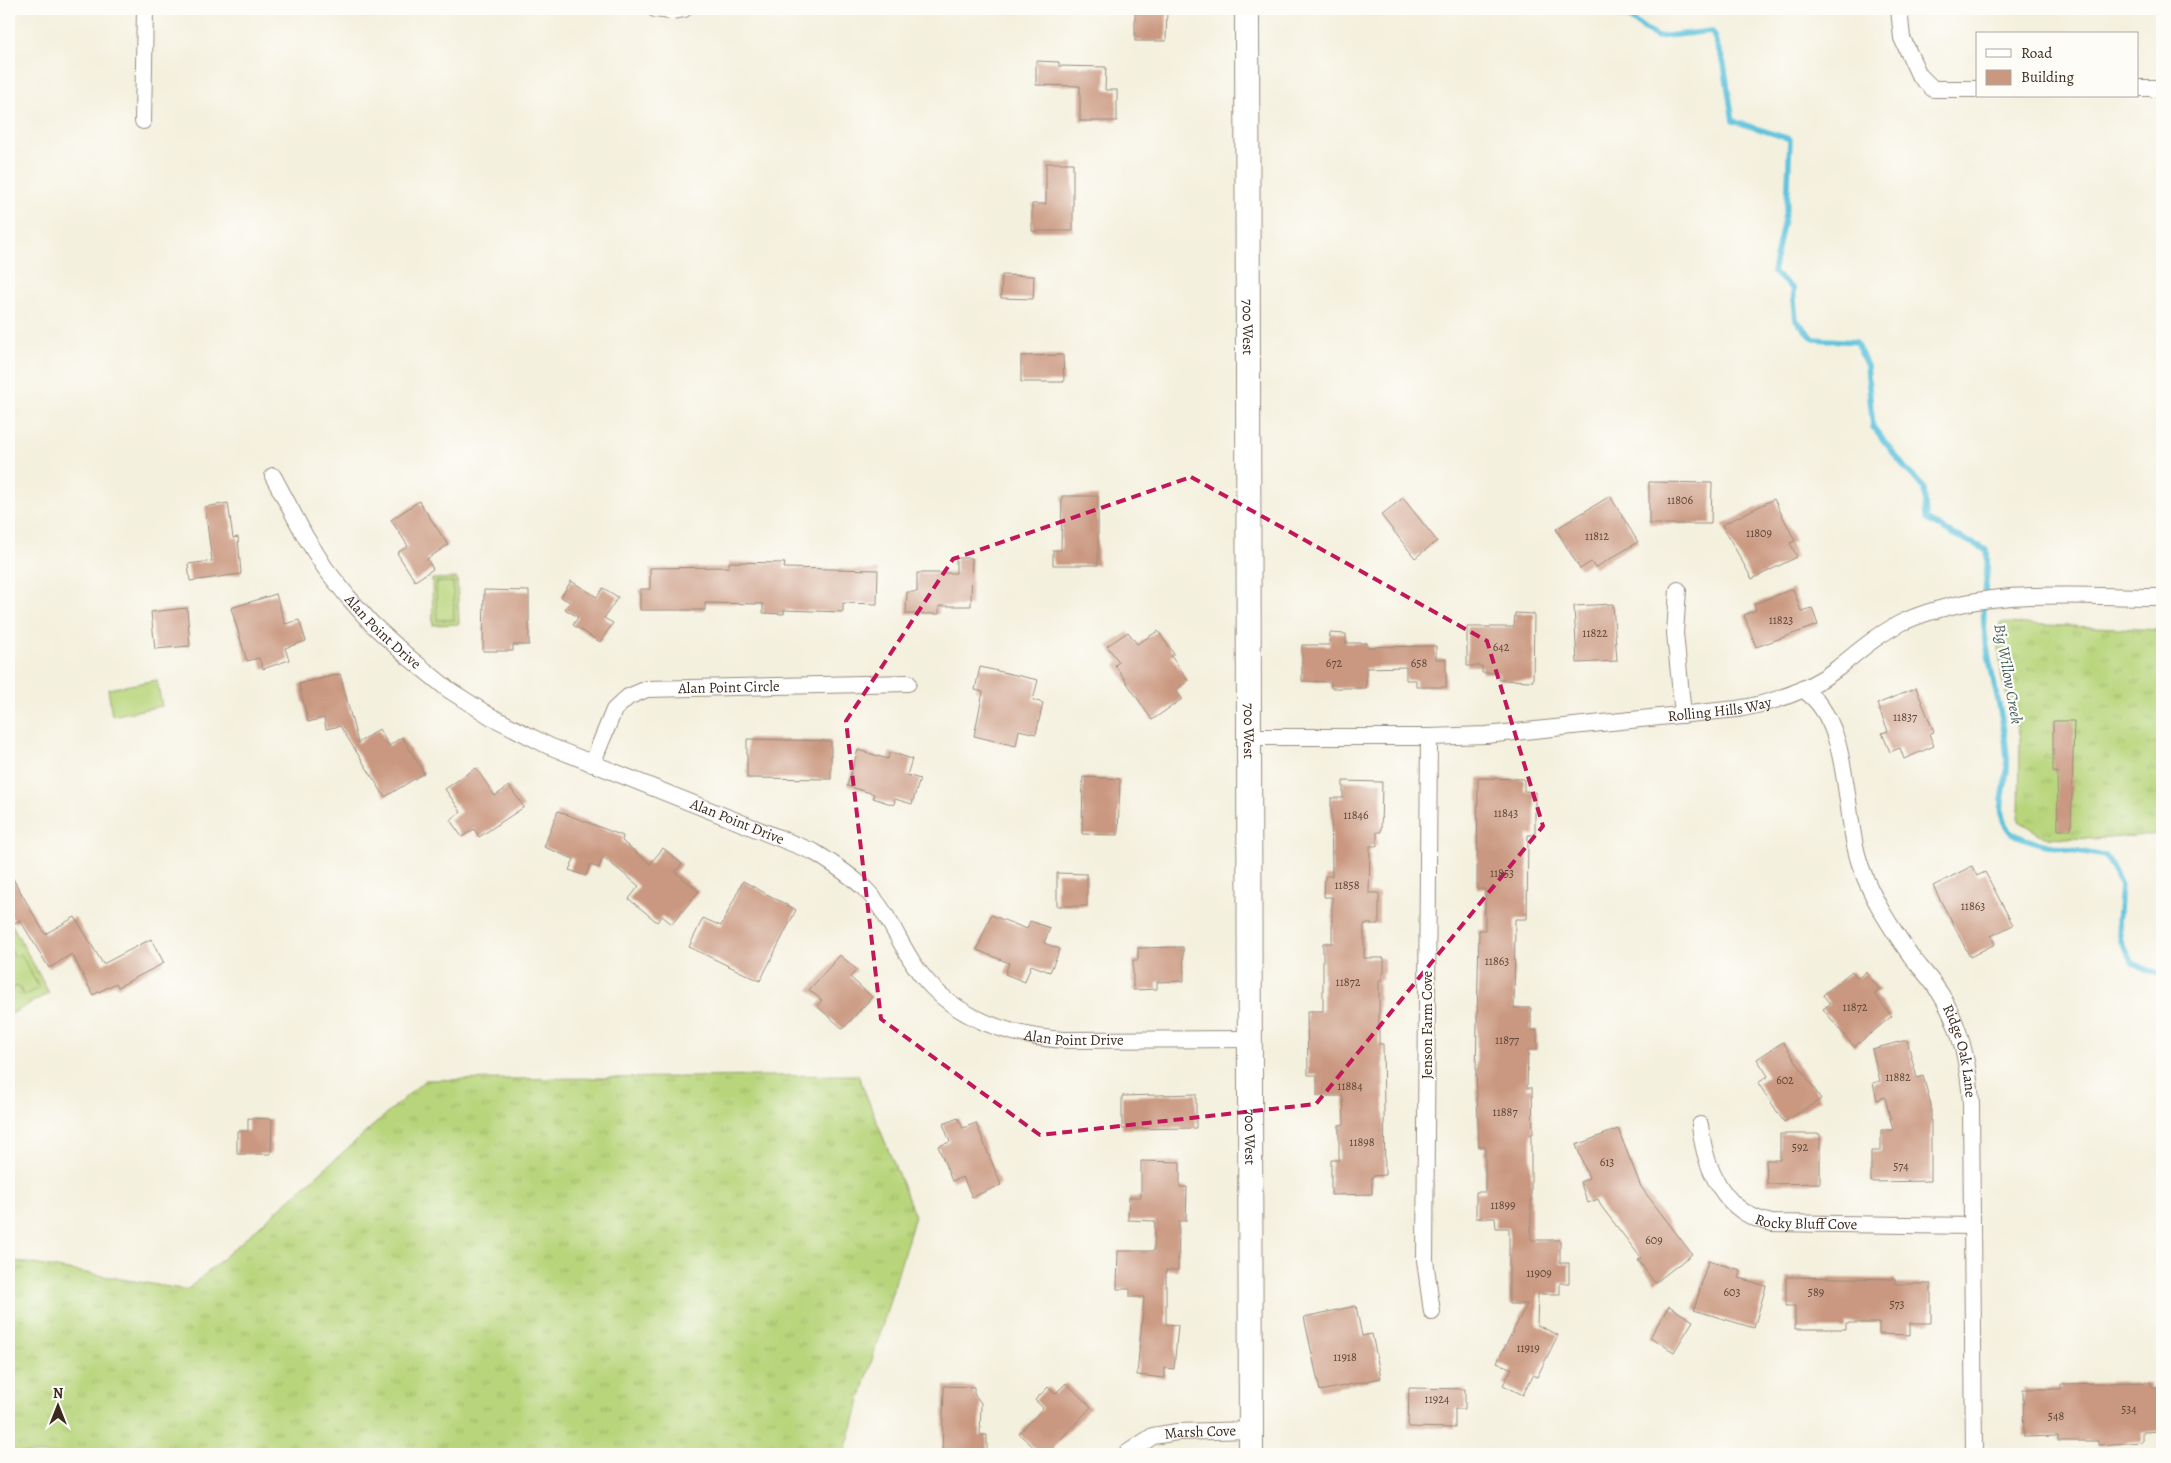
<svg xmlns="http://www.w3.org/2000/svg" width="2171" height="1463" font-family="Alegreya,serif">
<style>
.grass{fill:url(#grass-tufts);stroke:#7a804c}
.pitch{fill:#b8d57b;stroke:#7a804c}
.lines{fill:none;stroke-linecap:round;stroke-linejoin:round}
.stream{stroke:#5fc3dd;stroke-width:5.5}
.building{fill:#ca9880}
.street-casing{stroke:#988d7e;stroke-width:18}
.secondary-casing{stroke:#988d7e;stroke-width:26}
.street{stroke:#fff;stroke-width:16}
.secondary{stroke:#fff;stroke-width:24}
.marked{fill:none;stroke:#c2185b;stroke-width:4;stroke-dasharray:10 6;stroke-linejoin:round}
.labels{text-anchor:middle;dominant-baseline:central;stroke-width:4.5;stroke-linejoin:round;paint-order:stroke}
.number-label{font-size:12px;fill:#5f4636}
.street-label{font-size:15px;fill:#3b2a1e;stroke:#fdfcf7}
.water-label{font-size:16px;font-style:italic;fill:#486061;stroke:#fdfcf7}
</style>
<defs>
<pattern id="grass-tufts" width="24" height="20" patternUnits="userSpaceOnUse" patternTransform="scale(1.25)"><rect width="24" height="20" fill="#b8d57b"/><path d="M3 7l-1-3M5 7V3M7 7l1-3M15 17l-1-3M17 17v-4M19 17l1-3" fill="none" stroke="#9fb76a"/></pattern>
</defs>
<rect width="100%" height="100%" fill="#fdfcf7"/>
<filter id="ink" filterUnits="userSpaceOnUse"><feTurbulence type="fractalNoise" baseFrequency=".02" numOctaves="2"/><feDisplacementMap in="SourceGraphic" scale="10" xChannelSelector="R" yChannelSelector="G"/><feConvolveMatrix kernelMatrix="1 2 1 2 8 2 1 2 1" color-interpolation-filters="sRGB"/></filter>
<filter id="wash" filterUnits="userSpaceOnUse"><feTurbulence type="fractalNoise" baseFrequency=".0096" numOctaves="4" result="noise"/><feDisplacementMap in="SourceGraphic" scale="20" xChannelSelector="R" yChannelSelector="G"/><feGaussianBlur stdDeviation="1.12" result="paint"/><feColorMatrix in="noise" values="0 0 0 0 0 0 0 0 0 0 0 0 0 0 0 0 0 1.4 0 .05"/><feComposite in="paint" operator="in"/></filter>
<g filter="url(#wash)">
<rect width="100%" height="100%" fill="#f4f0de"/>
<path class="grass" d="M457,578L459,624L433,625L432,579Z
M2000,623L2162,630V834L2093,839L2044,837L2019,821L2020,738L2002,679L1999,649Z
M9,919L49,993L9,1015Z
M858,1075L915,1216L844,1454H9V1260L187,1290L425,1080Z"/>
<path class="pitch" d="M436,582H453L454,620H437Z
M157,680L162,706L112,716L108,689Z
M9,946L15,957L21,954L39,988L24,995L18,985L9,991Z"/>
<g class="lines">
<path class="stream" d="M1616,9L1657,37L1712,31L1724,64L1733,121L1790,139L1787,205L1773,272L1793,289L1796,320L1814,339L1856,342L1867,366L1873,427L1906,469L1924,488L1926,519L1952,534L1987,550C1989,575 1982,600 1984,625C1988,673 2007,719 2007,767C2007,788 1994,811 2008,829C2020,844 2086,852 2106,856L2121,885L2118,923L2121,941L2133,963L2162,976"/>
</g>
<g id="blocks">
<path class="building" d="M1135,9H1167L1166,41H1135Z
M1036,61L1059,62V66L1106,67L1105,90H1117V121H1080V86L1036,85Z
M1046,163H1073V231H1032V204H1046Z
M1002,275L1034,276L1033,299L1001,298Z
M1063,355L1064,382H1021V356Z
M1649,482L1712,483L1711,524H1649Z
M1062,496H1098V565H1053V550H1061Z
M1610,496L1638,542L1595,568L1591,562L1580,569L1556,529Z
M1403,498L1437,541L1415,558L1381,515Z
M1774,499L1795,541L1790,543L1797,557L1752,579L1722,525Z
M419,501L448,545L427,559L433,569L415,581L397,553L408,546L391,520Z
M228,503L233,538L238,537L241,574L190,581L188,564L212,561L205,507Z
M956,558H972L971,606H939V614H906L907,592H917V573H956Z
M729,562L785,563L784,568L878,570L877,604L843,603V612L784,610V614L763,613V604L705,603V610H640V589H650V568L729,567Z
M571,581L597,597L603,588L618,597L604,618L613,623L600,642L573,625L578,617L565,609L570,602L561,597Z
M1793,589L1801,611L1812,608L1818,625L1756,647L1744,615L1756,610L1754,604Z
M484,590L529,591V645H513V651H483Z
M276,594L285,624L299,620L306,641L285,648L289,660L263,669L259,658L247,661L231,608Z
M1613,604L1617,661L1577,663L1574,606Z
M187,608L190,646L155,649L151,612Z
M1515,613L1534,614L1533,681L1499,680V673H1482V666H1467V627H1514Z
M1158,631L1174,654L1171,656L1188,681L1176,690L1182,699L1152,720L1115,665L1119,662L1107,646L1128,632L1137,644Z
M1330,633L1346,634V643H1367V647L1436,646V659H1446V687H1416V680H1406V667L1366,668V688H1331V682L1302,681V645H1329Z
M980,667L1038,680L1033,700L1043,703L1036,734L1019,730L1016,746L974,736L983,692L975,690Z
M340,674L358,743L379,729L389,746L402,737L424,773L385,797L340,726L326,729L324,718L308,722L299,684Z
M1916,688L1934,732L1929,734L1934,746L1904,759L1900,748L1890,752L1882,733L1888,731L1877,704Z
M2053,721H2074L2071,830H2058L2057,772H2053Z
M747,739L831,741V779L747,778Z
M858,750L888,759L890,752L912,759L907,775L920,779L912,804L895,799L894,805L873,798L874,794L847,786Z
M476,768L495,796L509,786L524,807L479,837L474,829L462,837L450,820L461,812L445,789Z
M1083,777L1120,779L1118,835L1082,834Z
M1478,778L1524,779V791L1535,792V835H1528L1527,919H1515L1514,1008H1531V1030H1537V1050H1528L1527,1088H1532L1533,1134H1531V1240H1560V1263H1569V1283H1560V1294H1538L1537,1325L1558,1335L1537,1377L1533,1375L1523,1395L1503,1385L1512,1369L1497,1362L1527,1304H1509V1228H1496L1495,1218H1476V1192H1485V1147H1479L1476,1071L1479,930H1485V889H1477Z
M1343,781L1382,782L1381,832H1377V846H1370L1369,893H1379V924H1364V958H1384V973H1382V980H1379V1044H1383L1385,1175L1372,1176V1194L1331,1195V1160H1339V1125L1344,1124L1343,1096H1317V1075H1308L1307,1011H1323V943H1332V897H1324L1325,876H1332L1331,798H1343Z
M558,811L623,836L622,841L650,864L663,848L682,864L675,872L699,891L672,924L662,916L657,922L629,899L639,886L603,857L599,868L590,865L586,876L569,870L574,859L544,847Z
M1972,866L1977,876L1985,872L2013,925L1991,936L1995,944L1970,957L1933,886Z
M9,872L45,934L75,917L103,964L151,939L164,963L118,987L116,983L93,995L72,954L49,968L20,920L15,923L9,913Z
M1057,873L1087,874V906H1057Z
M743,881L796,910L760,981L689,947L703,918L721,926Z
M991,915L1027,929L1030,921L1050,928L1044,943L1060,949L1050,972L1031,965L1025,982L1005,974L1009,963L977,950Z
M1183,947L1184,981L1157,982V989L1133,990V960H1138V948Z
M840,955L857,970L850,977L872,997L843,1029L817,1006L822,1000L809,990Z
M1852,971L1858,978L1866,972L1880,990L1874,994L1892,1016L1854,1047L1823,1009L1830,1004L1823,995Z
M1907,1040L1917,1078L1923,1076L1931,1105V1181L1871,1182V1151H1881V1130H1893L1885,1097L1877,1100L1873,1083L1880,1081L1872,1049Z
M1783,1042L1821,1099L1784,1122L1758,1083L1768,1076L1757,1059Z
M1196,1094V1128L1122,1129V1096Z
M248,1118L272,1119L271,1154H237V1131H248Z
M958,1118L963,1128L976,1123L1001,1185L972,1197L963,1177L952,1181L938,1146L950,1142L943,1124Z
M1618,1129L1641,1187L1692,1254L1655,1283L1638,1260L1641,1258L1601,1206L1598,1199L1588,1203L1580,1182L1589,1178L1576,1145Z
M1780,1134H1820V1183L1767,1184L1766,1160H1780Z
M1141,1161L1180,1162V1187H1187L1186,1221H1179L1178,1270H1166V1324L1178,1325L1174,1369L1165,1368V1378L1137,1375L1144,1297H1130V1289H1117L1118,1251H1154L1155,1221L1128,1220L1129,1197H1141Z
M1708,1261L1741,1270L1739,1278L1766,1286L1754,1328L1694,1310Z
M1786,1277L1895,1279V1284H1931V1323H1910V1335L1879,1334V1323H1846V1329H1795V1306H1786Z
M1356,1306L1362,1336L1372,1334L1381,1378L1320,1391L1304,1317Z
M1669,1306L1693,1321L1674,1352L1650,1337Z
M2151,1382V1387H2162V1431L2142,1432V1442L2098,1445V1441H2058V1436L2024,1437L2023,1389H2061V1384Z
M1066,1383L1091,1407L1047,1454H1041L1019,1434L1043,1408L1035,1400L1048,1387L1055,1394Z
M944,1386L974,1387V1394L981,1403L980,1435H987V1454H942Z
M1409,1388L1465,1389V1409H1455V1428L1408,1427Z"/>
</g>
</g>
<g filter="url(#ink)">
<use href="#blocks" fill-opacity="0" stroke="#988d7e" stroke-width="1"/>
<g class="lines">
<g class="street-casing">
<g id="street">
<path d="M655,9L671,11L684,9"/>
<path d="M1899,9L1902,38L1919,75L1933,89H1977"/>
<path d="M2137,88H2162"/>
<path d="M143,121L145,9"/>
<path id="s1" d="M273,476L305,536L325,568L348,597L372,624L407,656L449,690L490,716L549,746L814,852C832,863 851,875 866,890C890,914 900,947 920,973C955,1019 1009,1036 1064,1040L1251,1039"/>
<path d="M1678,590L1675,633L1683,715"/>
<path id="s2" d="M1802,689C1853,720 1842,816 1861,867C1872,899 1892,929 1911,956C1922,970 1934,982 1943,998C1962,1031 1969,1066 1971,1103L1974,1454"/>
<path id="s3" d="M1251,737H1429L1486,735L1737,709C1773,703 1808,691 1838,668C1859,651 1878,634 1903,622C1984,586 2076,597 2162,597"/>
<path d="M1429,737L1425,1260L1432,1312"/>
<path id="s4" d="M592,764L614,710L628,697L647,689L908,683"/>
<path id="s5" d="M1700,1125C1705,1169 1724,1214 1772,1223L1972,1226"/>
<path id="s6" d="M1126,1454L1153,1436L1177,1432L1251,1430"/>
</g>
</g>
<g class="secondary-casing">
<g id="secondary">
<path id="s7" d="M1247,9L1251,1454"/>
</g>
</g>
<use href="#street" class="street"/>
<use href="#secondary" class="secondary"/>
</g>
</g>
<path class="marked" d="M1191,477L1487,641L1543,826L1316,1104L1040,1135L881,1019L846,721L953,559Z"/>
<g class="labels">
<g class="number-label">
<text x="1680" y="500">11806</text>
<text x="1759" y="533">11809</text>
<text x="1597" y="536">11812</text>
<text x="1781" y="620">11823</text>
<text x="1595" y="633">11822</text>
<text x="1501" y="647">642</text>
<text x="1334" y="663">672</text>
<text x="1419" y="663">658</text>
<text x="1905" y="717">11837</text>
<text x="1506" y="813">11843</text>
<text x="1356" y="815">11846</text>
<text x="1502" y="873">11853</text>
<text x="1347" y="885">11858</text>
<text x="1973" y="906">11863</text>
<text x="1497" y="961">11863</text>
<text x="1348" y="982">11872</text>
<text x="1855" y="1007">11872</text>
<text x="1507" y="1040">11877</text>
<text x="1898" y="1077">11882</text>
<text x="1785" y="1080">602</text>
<text x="1350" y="1086">11884</text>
<text x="1505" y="1112">11887</text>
<text x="1362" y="1142">11898</text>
<text x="1800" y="1147">592</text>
<text x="1607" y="1162">613</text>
<text x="1901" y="1166">574</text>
<text x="1503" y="1205">11899</text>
<text x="1654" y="1240">609</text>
<text x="1539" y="1273">11909</text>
<text x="1732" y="1292">603</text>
<text x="1816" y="1292">589</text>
<text x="1897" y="1304">573</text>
<text x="1528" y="1348">11919</text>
<text x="1345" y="1357">11918</text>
<text x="1437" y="1399">11924</text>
<text x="2129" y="1409">534</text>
<text x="2056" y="1416">548</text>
</g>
<g class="street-label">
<text stroke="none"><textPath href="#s7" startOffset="318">700 West</textPath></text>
<text stroke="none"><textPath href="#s1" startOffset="192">Alan Point Drive</textPath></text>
<text stroke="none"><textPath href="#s4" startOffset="180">Alan Point Circle</textPath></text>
<text stroke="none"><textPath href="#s3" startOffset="470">Rolling Hills Way</textPath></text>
<text stroke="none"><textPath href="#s7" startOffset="722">700 West</textPath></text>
<text stroke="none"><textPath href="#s1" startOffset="598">Alan Point Drive</textPath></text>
<text transform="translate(1427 1025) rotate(-90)">Jenson Farm Cove</text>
<text stroke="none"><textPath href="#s1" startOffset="1018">Alan Point Drive</textPath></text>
<text stroke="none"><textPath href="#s2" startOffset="404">Ridge Oak Lane</textPath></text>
<text stroke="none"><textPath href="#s7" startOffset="1128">700 West</textPath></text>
<text stroke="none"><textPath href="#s5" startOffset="165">Rocky Bluff Cove</textPath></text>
<text stroke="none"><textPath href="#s6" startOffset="80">Marsh Cove</textPath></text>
</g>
<g class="water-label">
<text transform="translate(2008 674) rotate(80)">Big Willow Creek</text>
</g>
</g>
<rect width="2171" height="1463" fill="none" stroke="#fdfcf7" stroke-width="30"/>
<rect x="1976" y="32" width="162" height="65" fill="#fdfcf7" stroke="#afa8a0"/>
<rect x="1986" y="49" width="25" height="8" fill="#ffffff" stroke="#afa8a0"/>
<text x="2021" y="58" font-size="15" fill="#3b2a1e">Road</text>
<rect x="1986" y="70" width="25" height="15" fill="#ca9880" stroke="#afa8a0"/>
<text x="2021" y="82" font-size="15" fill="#3b2a1e">Building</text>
<g transform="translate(58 1406)" stroke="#fdfcf7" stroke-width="4" paint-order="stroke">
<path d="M0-4L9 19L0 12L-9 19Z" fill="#3b2a1e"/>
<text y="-8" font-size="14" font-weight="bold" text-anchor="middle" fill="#3b2a1e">N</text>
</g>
</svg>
